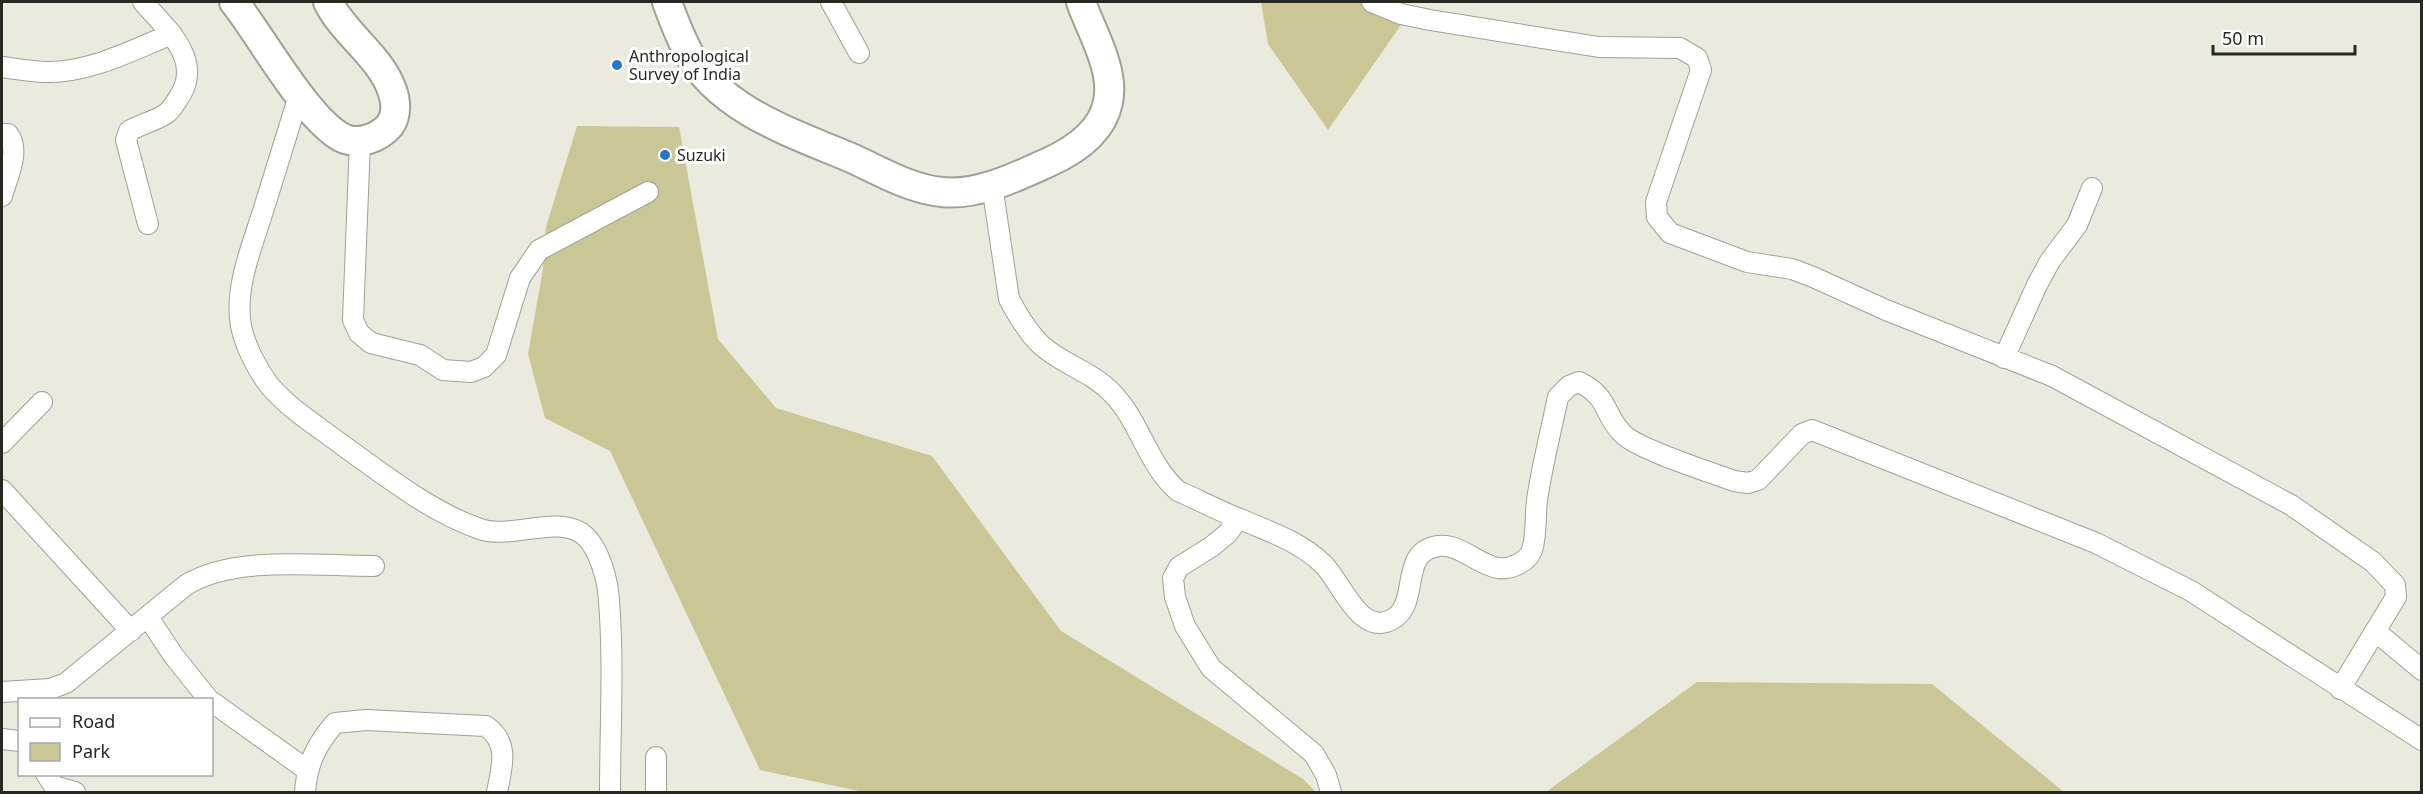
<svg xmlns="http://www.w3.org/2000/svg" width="2423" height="794" font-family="'Noto Sans',sans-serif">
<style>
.green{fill:#cbc695}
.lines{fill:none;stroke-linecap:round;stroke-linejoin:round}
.minor-casing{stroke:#a1a095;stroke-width:22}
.highway-casing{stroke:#a1a095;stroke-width:32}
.minor{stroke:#fff;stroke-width:20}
.highway{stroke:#fff;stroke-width:28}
.poi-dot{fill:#2876c6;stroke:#fff;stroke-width:2}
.labels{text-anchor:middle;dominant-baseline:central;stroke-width:6;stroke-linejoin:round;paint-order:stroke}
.poi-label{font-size:16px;fill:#282823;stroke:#fff;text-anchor:start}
</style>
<rect width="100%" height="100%" fill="#ebeade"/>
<path class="green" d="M1261,2H1374L1403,22L1328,130L1268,44Z
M577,126L679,127L718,339L776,408L932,456L1061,631L1303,779L1316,792H864L760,770L610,451L545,418L528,354L543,269L546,227Z
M1697,682L1932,684L2064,792H1546Z"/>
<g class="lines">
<g class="minor-casing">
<path id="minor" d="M143,2C164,26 202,58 181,94C177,100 173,108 167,113C156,121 141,124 129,131L126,140L148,224
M831,2L859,53
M1372,2L1401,14L1430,20L1599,47L1680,48L1697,58L1701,70L1656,202L1657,217L1670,233L1747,262L1792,269L1813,277L1886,310L2052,376L2291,505L2373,562L2395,585L2396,597L2340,689
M2,67C17,69 33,72 48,72C91,72 133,50 172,34
M299,96C287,133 276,170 264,208C253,244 234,287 241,326C245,346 257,369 269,385C290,410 319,427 345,447C387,477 431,512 480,529C512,540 560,513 585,536C600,550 608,581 609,601C614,664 610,729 610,792
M2,134H8C21,150 7,178 2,196
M360,141L353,320L359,333L371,343L420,355L443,370L471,372L484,367L496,355L520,278L539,250L648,192
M992,185L1009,299C1017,314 1027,331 1040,344C1061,364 1091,371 1112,393C1140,421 1147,464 1178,491C1199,500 1219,511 1240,519C1270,532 1299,541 1323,564C1341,581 1359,636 1391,620C1422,605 1397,551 1439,546C1461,544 1478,565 1498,568C1510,570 1528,562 1532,550C1537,535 1535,515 1537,500C1542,466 1551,431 1558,397L1569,386L1579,382C1610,397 1603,415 1623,434C1637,449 1710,472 1734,481L1748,483L1758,480L1802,434L1812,430L2096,543L2191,591L2422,740
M2004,358L2037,285L2050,261L2077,225L2092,188
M2,443L42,402
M2,490L131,631
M1238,519L1227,534L1211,547L1179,567L1173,578L1175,597L1185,626L1211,668L1314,754L1326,775L1331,792
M148,617L173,655L209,700
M2375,631L2422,670
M2,692L50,689L66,683L186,585C234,555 317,566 374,566
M212,702L307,770
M2,739L20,741
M46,774L54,786L75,792
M305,792C307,764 316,745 335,723L366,720L486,726C510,743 502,767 497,792
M656,792V757"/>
</g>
<g class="highway-casing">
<path id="highway" d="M234,2C260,34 309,124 345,139C361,145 380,137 390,125C397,115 396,101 392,90C380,56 344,34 328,2
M667,2C673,19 680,36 688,52C720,110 792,133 849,157C879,170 909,189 942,192C977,196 1016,177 1047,163C1074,151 1102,133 1108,102C1115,69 1091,31 1081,2"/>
</g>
<use href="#minor" class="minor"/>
<use href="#highway" class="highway"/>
</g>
<g class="poi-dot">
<circle cx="617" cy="65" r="6"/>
<circle cx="665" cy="155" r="6"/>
</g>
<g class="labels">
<g class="poi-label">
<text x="629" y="56">Anthropological<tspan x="629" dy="18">Survey of India</tspan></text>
<text x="677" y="155">Suzuki</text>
</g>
</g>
<rect width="2423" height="794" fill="none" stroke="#282823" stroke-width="6"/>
<rect x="18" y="698" width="195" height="78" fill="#ffffff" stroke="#a9a9a7" stroke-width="1.5"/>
<rect x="30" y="718" width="30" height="9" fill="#ffffff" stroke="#a9a9a7" stroke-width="1.5"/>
<text x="72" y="728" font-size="18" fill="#282823">Road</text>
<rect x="30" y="743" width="30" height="18" fill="#cbc695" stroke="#a9a9a7" stroke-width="1.5"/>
<text x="72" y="758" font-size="18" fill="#282823">Park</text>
<path d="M2213 45v9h142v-9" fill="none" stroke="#282823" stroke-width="3"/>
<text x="2222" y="45" font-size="18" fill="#282823" stroke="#ffffff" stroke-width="4.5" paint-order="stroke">50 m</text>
</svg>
